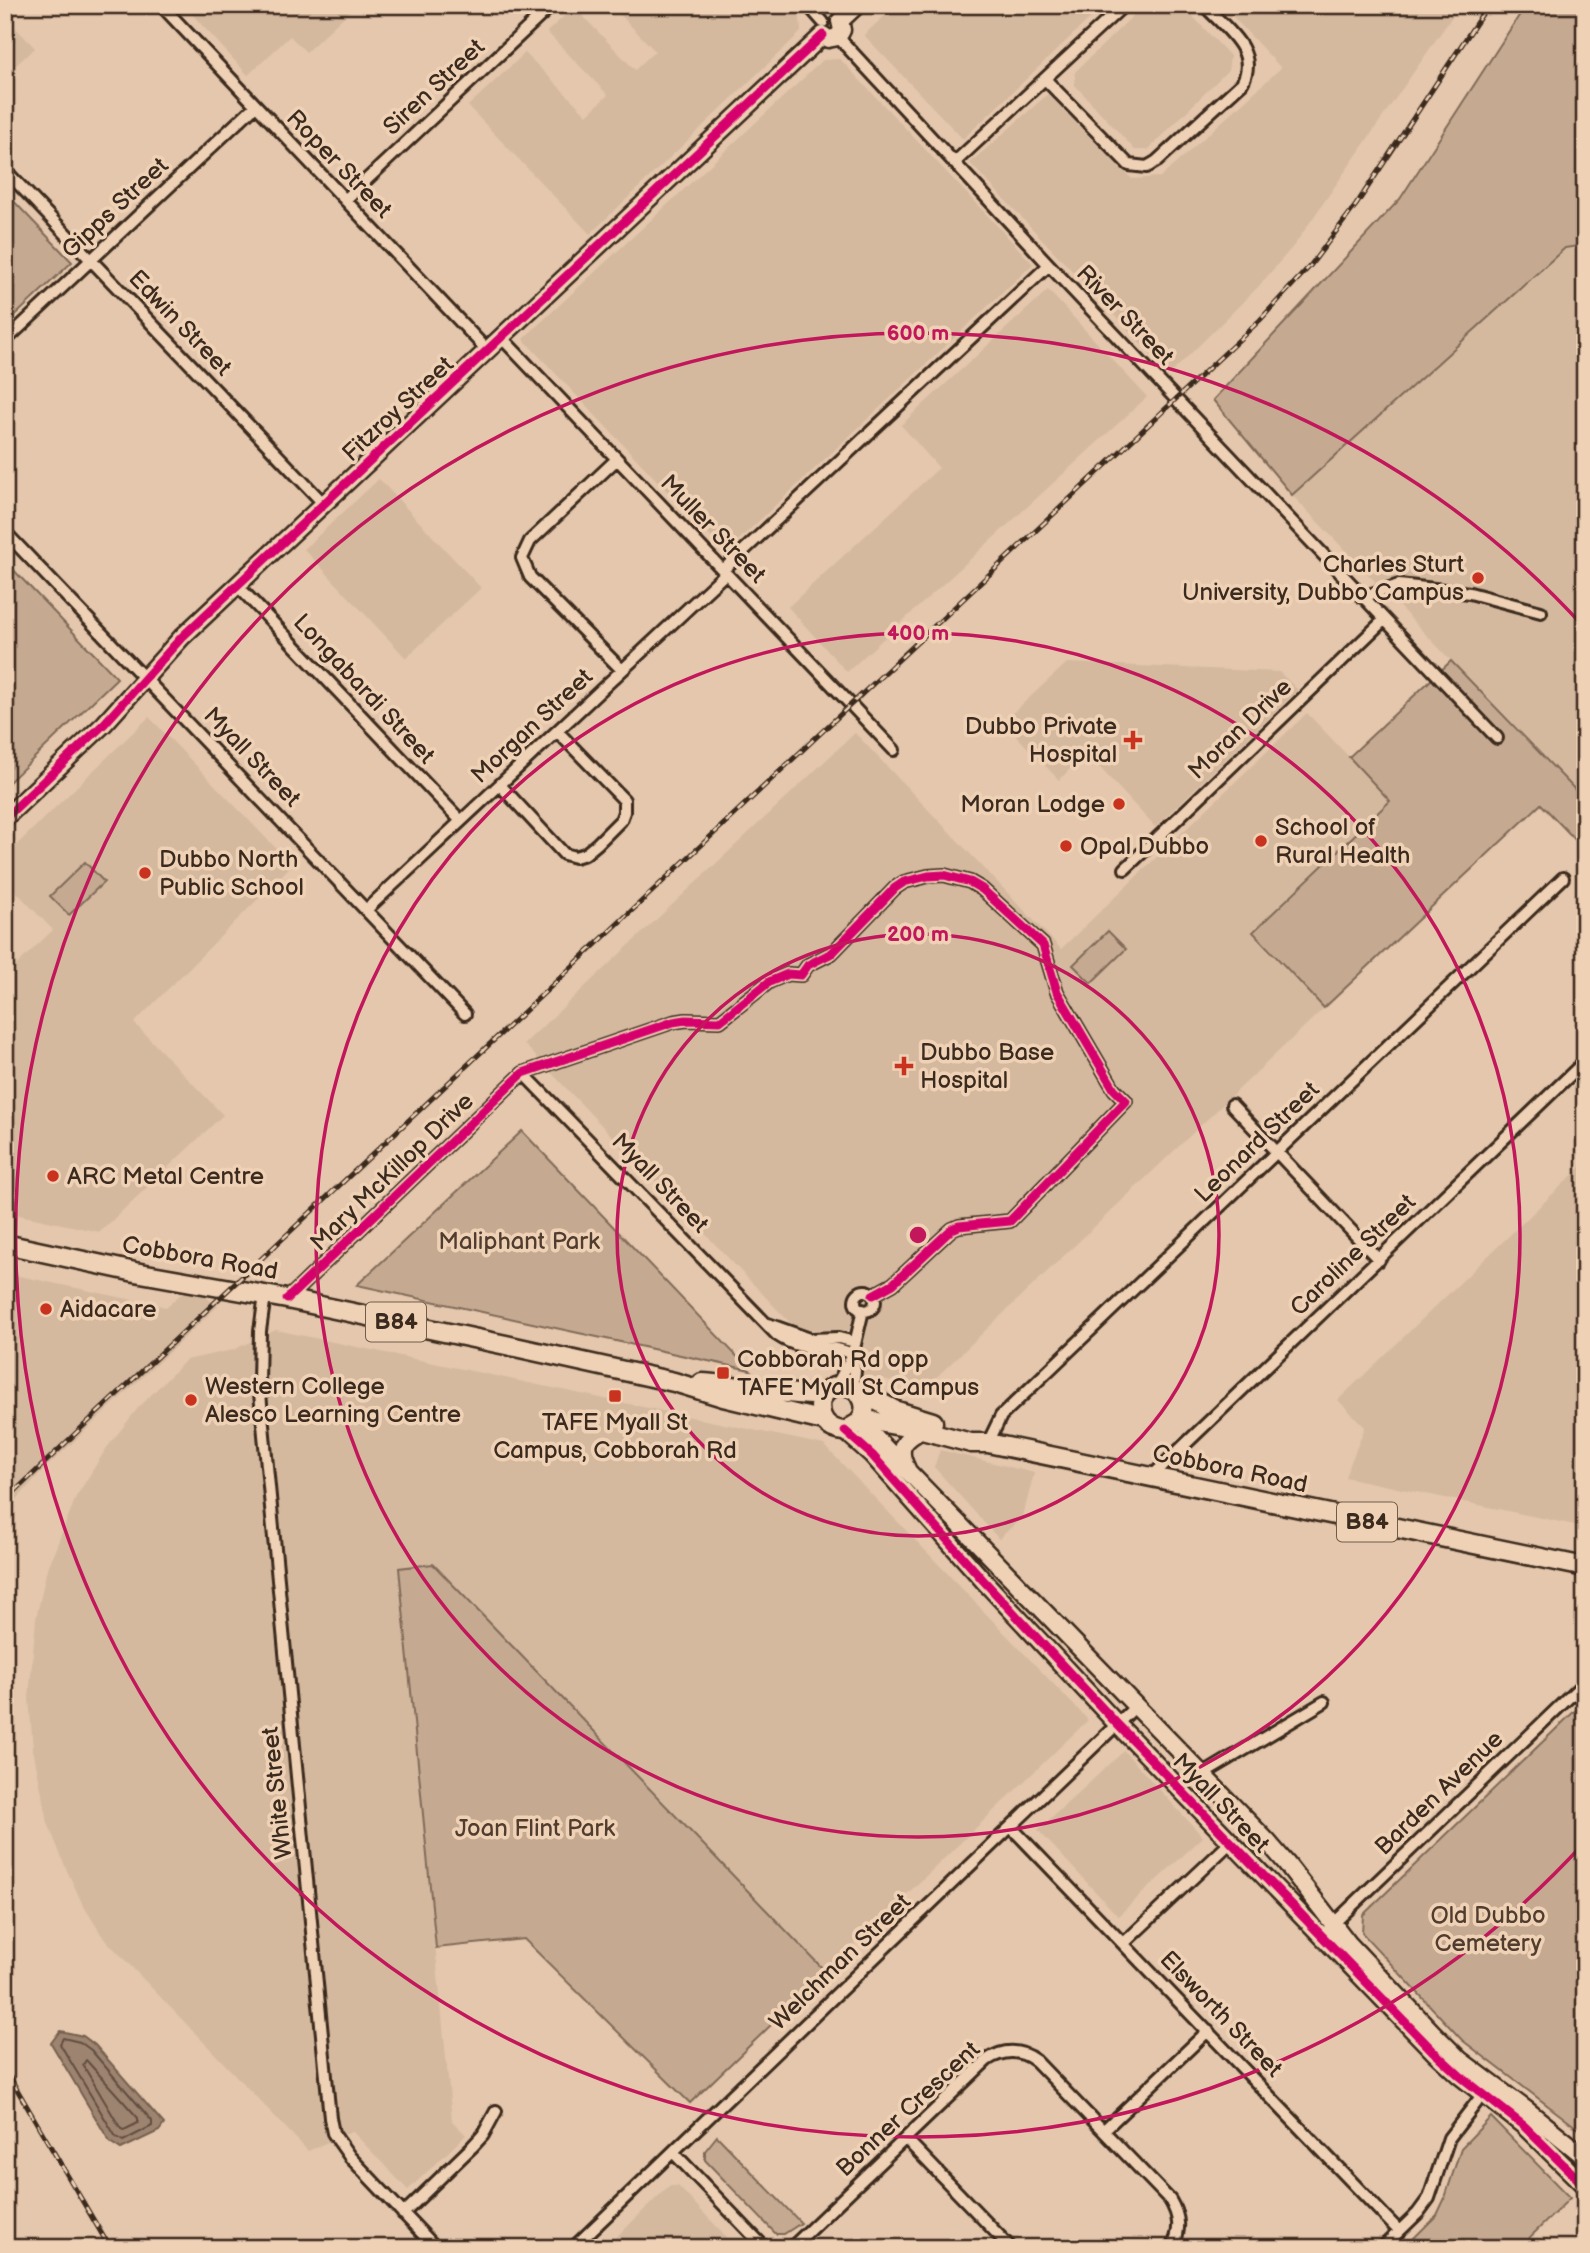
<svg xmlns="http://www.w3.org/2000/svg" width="1590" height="2253" font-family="'Balsamiq Sans',sans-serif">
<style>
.built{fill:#d4b99f}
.green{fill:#c5aa91;stroke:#806a58;stroke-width:2}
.water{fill:#9d8470;stroke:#76604f;stroke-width:2}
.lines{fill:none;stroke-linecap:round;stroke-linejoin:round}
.shore{stroke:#624e3f;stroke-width:2}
.street-casing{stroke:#3b2a1e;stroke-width:16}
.secondary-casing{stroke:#3b2a1e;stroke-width:21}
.primary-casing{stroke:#3b2a1e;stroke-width:23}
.street{stroke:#efd1b5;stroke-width:10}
.secondary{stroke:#efd1b5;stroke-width:16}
.primary{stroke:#efd1b5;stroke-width:18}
.rail-casing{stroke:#3b2a1e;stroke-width:5}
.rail{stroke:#efd1b5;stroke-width:2.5;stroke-dasharray:8;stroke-linecap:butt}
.cycleway-casing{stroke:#efd1b5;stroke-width:13}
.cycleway{stroke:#d6006c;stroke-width:9}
.ring{fill:none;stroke:#c2185b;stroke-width:3.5}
.poi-dot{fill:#c8321e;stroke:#efd1b5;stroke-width:2.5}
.labels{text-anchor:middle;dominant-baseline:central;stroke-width:7;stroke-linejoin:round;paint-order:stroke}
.shield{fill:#efd1b5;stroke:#715c4b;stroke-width:2}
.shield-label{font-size:23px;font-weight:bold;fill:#3b2a1e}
.street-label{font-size:24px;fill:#3b2a1e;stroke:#efd1b5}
.poi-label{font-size:24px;fill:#3b2a1e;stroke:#efd1b5;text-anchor:start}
.park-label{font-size:24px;fill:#503d2f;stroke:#efd1b5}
.centre{fill:#c2185b;stroke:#efd1b5;stroke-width:3.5}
.ring-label{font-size:21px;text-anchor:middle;font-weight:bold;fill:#c2185b;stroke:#efd1b5;stroke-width:7;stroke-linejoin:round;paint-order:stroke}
</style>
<rect width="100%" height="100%" fill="#e4c7ac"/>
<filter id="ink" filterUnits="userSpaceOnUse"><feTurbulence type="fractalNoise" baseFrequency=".0143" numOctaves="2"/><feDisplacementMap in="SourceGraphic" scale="14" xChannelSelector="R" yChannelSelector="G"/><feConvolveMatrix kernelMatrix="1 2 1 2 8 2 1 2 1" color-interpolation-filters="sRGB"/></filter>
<g filter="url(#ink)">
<path class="built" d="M199,5H356L306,52L290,36L248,75L191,13Z
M611,5H788L800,18L801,32L590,234L468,106L525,53L587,115L608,95L547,32L574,7L635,70L655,51Z
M896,5H1104L963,139L864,35Z
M1144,5H1182L1230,56L1228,70L1148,150H1135L1075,85V72Z
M1222,5H1460L1295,244L1258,287L1170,374L970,163L1048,94L1132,179L1161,177L1281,68Z
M5,17L35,48L5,75Z
M840,59L1033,264L729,549H722L523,339L823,60Z
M1585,245V800L1292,495L1566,248Z
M1048,290L1147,397L847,672L788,607L939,468L901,425Z
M379,479L481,588L406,658L304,549Z
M1067,663L1279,672L1298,690L1155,827L1091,758L1082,767L1077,762L1059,780L1003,722Z
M1307,713L1390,800L1253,932L1324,1008L925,1388L859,1374L862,1331L796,1329L524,1044L855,733L1061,949Z
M149,717L292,865L134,1023L223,1115L100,1232L5,1212V976L53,930L5,880V856Z
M1585,1163V1527L1345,1477L1365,1427L1338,1400Z
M5,1273L166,1307L186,1290L202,1294L218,1306L40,1473L5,1513Z
M276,1330L824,1445L1088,1720L826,1972L433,1565L399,1568L452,2121L466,2135L408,2190L352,2131L308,2151L103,1937L82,1903L65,1866L48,1823L33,1749L29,1698L36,1619L46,1573L76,1497L106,1449L138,1408L186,1360L233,1350Z
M940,1450L1034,1473L1023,1516L999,1539L934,1467Z
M1124,1751L1203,1837L1118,1916L1038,1830Z
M669,2186H678L737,2248H605Z"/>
<path class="green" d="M1526,5H1585V245L1565,248L1292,495L1213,400L1400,199Z
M5,192L72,262L5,325Z
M5,561L117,678L5,786Z
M1451,661L1585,800V850L1541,804L1324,1008L1253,932L1390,801L1349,757Z
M85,862L104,882L69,915L50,896Z
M1108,931L1126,949L1091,983L1073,965Z
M522,1131L750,1370L357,1285Z
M433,1564L826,1972L690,2103L524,1939L436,1948L399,1568Z
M1585,1701V2134L1462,2040L1362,1933L1363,1915Z
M1491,2117L1570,2198L1519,2248H1404L1437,2215L1445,2198L1461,2148Z
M717,2136L801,2223L784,2234H776L705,2160V2151Z"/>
<path class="water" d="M60,2031L83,2036L95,2045L164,2124L159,2131L121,2149L110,2142L51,2043Z"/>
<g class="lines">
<path class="shore" d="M63,2038L80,2042L91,2050L152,2121V2126L123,2141L116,2137L60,2044Z
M86,2060L138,2118V2123L124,2130L121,2129L83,2065Z"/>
<g class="street-casing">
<path id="street" d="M161,5L488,351
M808,5L823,22
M838,37L1049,265L1497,738
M1045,79L1129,165L1147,167L1157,161L1242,83C1260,51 1225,28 1204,5
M954,163L1124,5
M5,170L324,504
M345,200L552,5
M502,338L894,750
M5,341L255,106
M617,459L530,541L522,558L530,577L622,670
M5,532L465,1014
M723,570L1049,265
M237,585L461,821
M1362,597L1399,585L1470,593L1541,612
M500,785L564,854L575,857L585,854L597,844L621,820L624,812V800L557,731
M1125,869L1384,620
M367,909L726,573
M523,1073L777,1335C808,1356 824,1341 853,1354
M1232,1105L1379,1260
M855 1301a10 10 0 1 1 20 0a10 10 0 1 1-20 0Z
M265,1295L260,1331L259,1383L330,2118L333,2133L350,2157L436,2248
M287,1299L523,1073L673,1022L686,1020L720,1021L769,982L788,974L801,975L808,965L832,953L895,888L904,882L928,876L944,875L970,882L982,889L1043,945L1057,992L1114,1089L1126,1101L1010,1221L959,1226L952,1229L893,1284L873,1295
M768,1324L810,1339L839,1338L855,1342
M852,1357L855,1371L853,1388
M836,1386L852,1357L863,1310
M988,1443L1001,1416L1563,878
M1150,1478L1585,1061
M1202,1775L1324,1702
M1011,1827L1399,2231
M1329,1928L1585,1682
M1124,1943L1231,1842
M1104,2130L1208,2031
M906,2139L1011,2248
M673,2152L765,2248
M403,2214L472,2147L483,2135L496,2111
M573,2248L1136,1706
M791,2248L987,2060C1004,2049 1020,2049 1036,2061L1170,2200C1180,2217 1181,2230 1172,2248
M1382,2248L1418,2213L1429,2198L1449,2138L1483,2094"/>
</g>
<g class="secondary-casing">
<path id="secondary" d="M840,21L857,5
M823,35L828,39L838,37L842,30L840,21
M5,818L104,724L182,637L823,35
M860,1422L1267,1841L1286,1863L1348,1943L1433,2033L1460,2060L1528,2111L1585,2157
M845,1431L872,1455L983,1580L1117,1724L1434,2052L1460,2076L1524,2126L1585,2186
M907,1469C896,1448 903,1440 922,1430"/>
</g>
<g class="primary-casing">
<path id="primary" d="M5,1244L135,1272L287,1299L506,1345L674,1382L723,1397L824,1421
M702,1383C742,1385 783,1396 823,1395
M856,1390C866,1400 867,1410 860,1422L845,1431C827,1430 817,1417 821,1399C828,1387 838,1383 851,1387L894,1410L933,1422
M862,1419L922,1430L971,1443H988L1585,1567"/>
</g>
<use href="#street" class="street"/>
<use href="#secondary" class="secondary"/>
<use href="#primary" class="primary"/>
<g class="rail-casing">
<path id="rail" d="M5,1503L10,1496L77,1432L1260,320L1310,266L1356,205L1488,5
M5,2069L110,2248"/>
</g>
<use href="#rail" class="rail"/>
<g class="cycleway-casing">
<path id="cycleway" d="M5,818L104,724L182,637L823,35
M287,1299L523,1073L673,1022L686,1020L720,1021L769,982L788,974L801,975L808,965L832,953L895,888L904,882L928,876L944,875L970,882L982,889L1043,945L1057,992L1114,1089L1126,1101L1010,1221L959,1226L952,1229L893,1284L873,1295
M845,1431L872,1455L983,1580L1117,1724L1434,2052L1460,2076L1524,2126L1585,2186"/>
</g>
<use href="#cycleway" class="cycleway"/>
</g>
</g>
<g class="ring">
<circle cx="918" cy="1235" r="301"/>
<circle cx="918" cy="1235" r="602"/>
<path d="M1583 1844A902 902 0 1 1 1583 626"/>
</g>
<g class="poi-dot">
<circle cx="1478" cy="578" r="7"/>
<path d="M1129.5 729.5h7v7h7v7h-7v7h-7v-7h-7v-7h7z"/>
<circle cx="1119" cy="804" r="7"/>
<circle cx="1261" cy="841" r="7"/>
<circle cx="1066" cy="846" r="7"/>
<circle cx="145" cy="873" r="7"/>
<path d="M900.5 1055.5h7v7h7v7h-7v7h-7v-7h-7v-7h7z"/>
<circle cx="53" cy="1176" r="7"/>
<circle cx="46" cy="1309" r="7"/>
<rect x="716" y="1366" width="14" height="14" rx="3.5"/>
<rect x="608" y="1389" width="14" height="14" rx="3.5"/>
<circle cx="191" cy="1400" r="7"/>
</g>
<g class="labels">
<g class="shield">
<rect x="366" y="1302.5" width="60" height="39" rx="5"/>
<rect x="1337" y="1502.5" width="60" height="39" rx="5"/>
</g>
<g class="shield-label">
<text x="396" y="1322">B84</text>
<text x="1367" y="1522">B84</text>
</g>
<g class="street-label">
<text transform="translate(434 87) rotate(-43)">Siren Street</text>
<text transform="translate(339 164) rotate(46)">Roper Street</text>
<text transform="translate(115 208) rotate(-43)">Gipps Street</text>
<text transform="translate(1125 315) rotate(46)">River Street</text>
<text transform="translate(180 323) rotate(46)">Edwin Street</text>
<text transform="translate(398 409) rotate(-43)">Fitzroy Street</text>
<text transform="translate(713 529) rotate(46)">Muller Street</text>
<text transform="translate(364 689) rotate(47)">Longabardi Street</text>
<text transform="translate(532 726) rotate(-43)">Morgan Street</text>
<text transform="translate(1240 729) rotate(-44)">Moran Drive</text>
<text transform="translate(252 757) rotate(46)">Myall Street</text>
<text transform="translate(1257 1142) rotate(-44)">Leonard Street</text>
<text transform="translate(392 1172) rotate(-44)">Mary McKillop Drive</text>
<text transform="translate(660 1183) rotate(46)">Myall Street</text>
<text transform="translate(1353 1255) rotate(-44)">Caroline Street</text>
<text transform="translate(200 1258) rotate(10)">Cobbora Road</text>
<text transform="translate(1230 1469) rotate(12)">Cobbora Road</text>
<text transform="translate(277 1793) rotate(-96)">White Street</text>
<text transform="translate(1439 1793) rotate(-44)">Barden Avenue</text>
<text transform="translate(1221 1803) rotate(46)">Myall Street</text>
<text transform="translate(840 1962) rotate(-44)">Welchman Street</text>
<text transform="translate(1221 2014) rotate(46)">Elsworth Street</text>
<text transform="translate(908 2109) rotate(-43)">Bonner Crescent</text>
</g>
<g class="poi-label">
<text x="1464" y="564" text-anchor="end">Charles Sturt<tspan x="1464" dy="28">University, Dubbo Campus</tspan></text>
<text x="1117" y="726" text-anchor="end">Dubbo Private<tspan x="1117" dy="28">Hospital</tspan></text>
<text x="1105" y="804" text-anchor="end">Moran Lodge</text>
<text x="1275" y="827">School of<tspan x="1275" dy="28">Rural Health</tspan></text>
<text x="1080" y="846">Opal Dubbo</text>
<text x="159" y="859">Dubbo North<tspan x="159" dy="28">Public School</tspan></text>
<text x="920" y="1052">Dubbo Base<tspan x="920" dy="28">Hospital</tspan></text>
<text x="67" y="1176">ARC Metal Centre</text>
<text x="60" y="1309">Aidacare</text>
<text x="737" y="1359">Cobborah Rd opp<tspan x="737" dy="28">TAFE Myall St Campus</tspan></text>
<text x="205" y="1386">Western College<tspan x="205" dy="28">Alesco Learning Centre</tspan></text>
<text x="615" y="1422" text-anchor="middle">TAFE Myall St<tspan x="615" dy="28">Campus, Cobborah Rd</tspan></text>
</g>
<g class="park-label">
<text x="519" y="1241">Maliphant Park</text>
<text x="535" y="1828">Joan Flint Park</text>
<text x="1488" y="1915">Old Dubbo<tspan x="1488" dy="28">Cemetery</tspan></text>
</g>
</g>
<circle cx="918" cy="1235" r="10" class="centre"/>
<g class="ring-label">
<text x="918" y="340">600 m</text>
<text x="918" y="640">400 m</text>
<text x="918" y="941">200 m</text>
</g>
<rect width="1590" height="2253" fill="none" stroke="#efd1b5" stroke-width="28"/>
<rect x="14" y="14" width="1562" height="2225" fill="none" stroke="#3b2a1e" stroke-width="2.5" filter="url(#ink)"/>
</svg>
